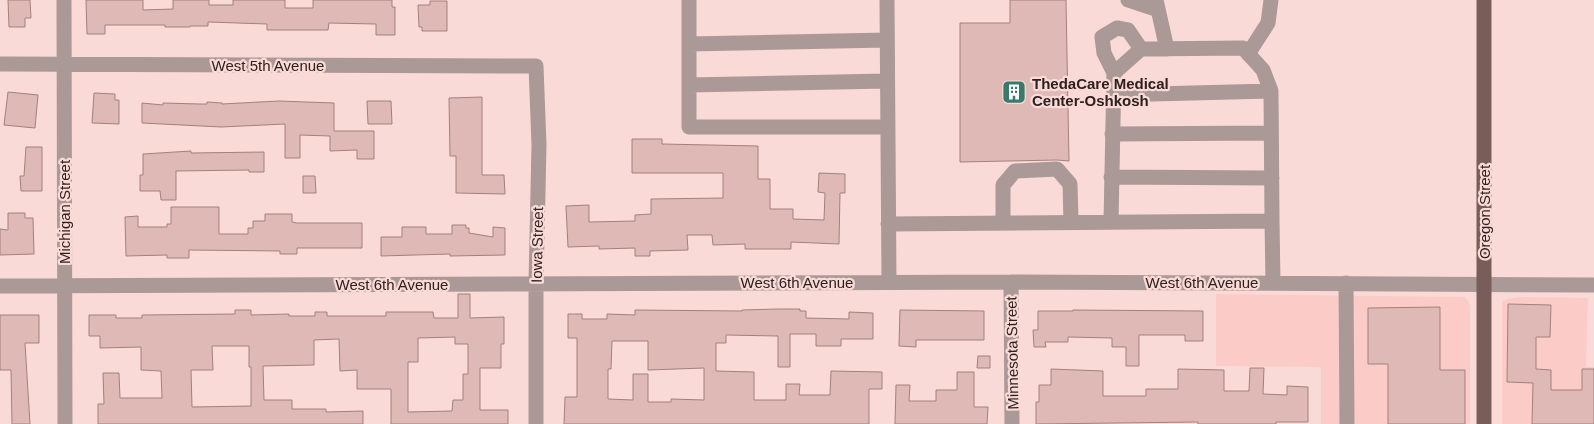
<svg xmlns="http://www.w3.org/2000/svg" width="1594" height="424" font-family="Helvetica,sans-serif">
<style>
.built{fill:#fbccc7}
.building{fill:#dfb9b5;stroke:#a3807c;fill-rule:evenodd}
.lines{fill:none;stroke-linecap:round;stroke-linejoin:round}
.minor{stroke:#aa9997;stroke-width:15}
.major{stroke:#795d5a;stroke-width:15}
.labels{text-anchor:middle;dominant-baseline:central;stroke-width:4.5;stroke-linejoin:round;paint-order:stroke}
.street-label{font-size:15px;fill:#2e201e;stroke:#fadad7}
.poi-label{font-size:15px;font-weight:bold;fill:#2e201e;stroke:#fadad7;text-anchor:start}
</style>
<rect width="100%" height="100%" fill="#fadad7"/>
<path class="built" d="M1216,294L1465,297L1469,302L1470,307V424H1321V367L1216,366Z
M1518,297L1588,298L1586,367H1594V424H1502V305L1503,301L1507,299Z"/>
<path class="building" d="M8,0H30L31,18H25V27H9Z
M86,0H143V10L173,9V0H209V5H233V0H285V8H313V0H392V7H395V35H376V24L329,23L328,30H267V24L208,22V26H190V27H165V25H105V34H87Z
M1010,0H1066L1069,161L1057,160L960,162V23H1010Z
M430,1H447V31H422V27H419L418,5H430Z
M8,92L38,95L35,128L4,125Z
M94,93L115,94V100H119V124L92,123Z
M482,97V175H504L505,194L456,193V156H450L449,98Z
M279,101L334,103V131H374V159H357V150L330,151V136L300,135V158H285V124L221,127L142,123V103L163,105V103L199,104H207V102L222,103V104Z
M367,101H391L392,124H368Z
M632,139H662V144L758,146V179H770V209H793V219L824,220L825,193L818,192L819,173L845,174V193H840L839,244L791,242V249H745V244L713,245L712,235H687L688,250L650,251V256H635V248L599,249V246L568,247L566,206L589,205V222L635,221V215L651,214V199L723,198V173H632Z
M26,147H42V191H21L20,176H24Z
M191,151V153L264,152V172H249V170L176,171V200H161L160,191H140V175H143V154Z
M303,176H315L316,193H303Z
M171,207H219V234H248V228H253V221H265V214H292V222L297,223H362V248H297V254H280V251L189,250V258H167V255L126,256L125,217L138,216V227H167V224H171Z
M8,213H25V218H33L34,254L0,255V229L8,230Z
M452,225H466V228H469V233L493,237V227L505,228V255L450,256V254L381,256V237H402V227H426V234H452Z
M458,294H470V318L504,317V344H501V368H480V410H508V424H391V389H357V370L340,371L339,339L314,340V365L263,366L264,400H292V409H326V412L363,411V424H98V404H104L103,373H119L120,398H162L161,371L141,370V347L100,348V336H89V315H116V318H142V315L235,314V310H251V315L289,314V316H315V312H327V316H386V312H433L434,318H458ZM455,337V344H468V374H463V400H453L452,411L408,412V362H418V338ZM212,346H249V367H251V406L192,407L191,370H213Z
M1508,304L1551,305L1550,337H1536V369L1551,370V390H1582V369H1594V424H1532L1533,383L1507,382Z
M1440,307V370H1465V424H1388V364H1368V308Z
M778,309H800V311H806V318L849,319V312L873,313V339H841V346H816V334H790V367H778V336L726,335V343H716V371L754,372V400H786V384H800L799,395H830L831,371L882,372V389H869V424H564L565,397H577V338H568V314H582V319H607V314L635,315V310L742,311V310ZM612,341H648V370L704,368V400L671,399V402H648V374H633V400L608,399V369H611Z
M900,310L984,311V340H916V347L899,346Z
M1073,310L1203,311V341H1185V335H1139V366H1126V347H1112V338L1068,337V342H1045L1046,347H1034L1033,330H1038V311H1073Z
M0,315H39V343H25L30,424H12L11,370H0Z
M978,356H990V368H977Z
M1250,368H1264L1263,394L1287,395V386L1308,387V422H1276V424H1198V422L1036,424V402H1039V385H1051V369L1103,371V396H1146V389H1178V369L1224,370V391H1249Z
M957,372H974V407H988L987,424H895L896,385H910L909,401H936V390H957Z"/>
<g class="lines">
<path class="minor" d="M64,0L65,424
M689,0V127H888
M887,0L889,282
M1128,0L1158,10
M1156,0L1167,49
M689,44L887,40
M1248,54L1268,23L1271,0
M0,64L536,66L539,145L536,284V424
M1114,73L1104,53L1102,37L1117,28L1128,30L1141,49
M689,85L887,81
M1113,95L1271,91
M1112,134L1271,133
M1111,177L1272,178
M1111,222L1114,73L1141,49L1243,48L1263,70L1271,91L1272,221
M1003,223V185L1015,171L1057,169L1070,184L1071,222
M888,224L1272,221L1273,282
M1011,282L1012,424
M1346,283L1347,424
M0,286L1011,282L1594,285"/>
<path class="major" d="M1484,424V0"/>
</g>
<defs>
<g id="building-square" transform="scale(1.25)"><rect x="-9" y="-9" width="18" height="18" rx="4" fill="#397a6a" stroke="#fadad7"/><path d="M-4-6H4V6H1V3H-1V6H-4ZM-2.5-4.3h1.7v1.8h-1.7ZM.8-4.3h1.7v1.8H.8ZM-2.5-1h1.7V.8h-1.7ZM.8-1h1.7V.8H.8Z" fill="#fff"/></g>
</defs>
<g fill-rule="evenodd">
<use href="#building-square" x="1014" y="92"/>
</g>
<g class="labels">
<g class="street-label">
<text x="268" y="65">West 5th Avenue</text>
<text transform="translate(64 212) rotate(-90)">Michigan Street</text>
<text transform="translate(1484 212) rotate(-90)">Oregon Street</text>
<text transform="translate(537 245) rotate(-89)">Iowa Street</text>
<text x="797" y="282">West 6th Avenue</text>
<text x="1202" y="282">West 6th Avenue</text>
<text x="392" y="284">West 6th Avenue</text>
<text transform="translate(1012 353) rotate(-91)">Minnesota Street</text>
</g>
<g class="poi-label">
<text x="1032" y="83">ThedaCare Medical<tspan x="1032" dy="17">Center-Oshkosh</tspan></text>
</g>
</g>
</svg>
